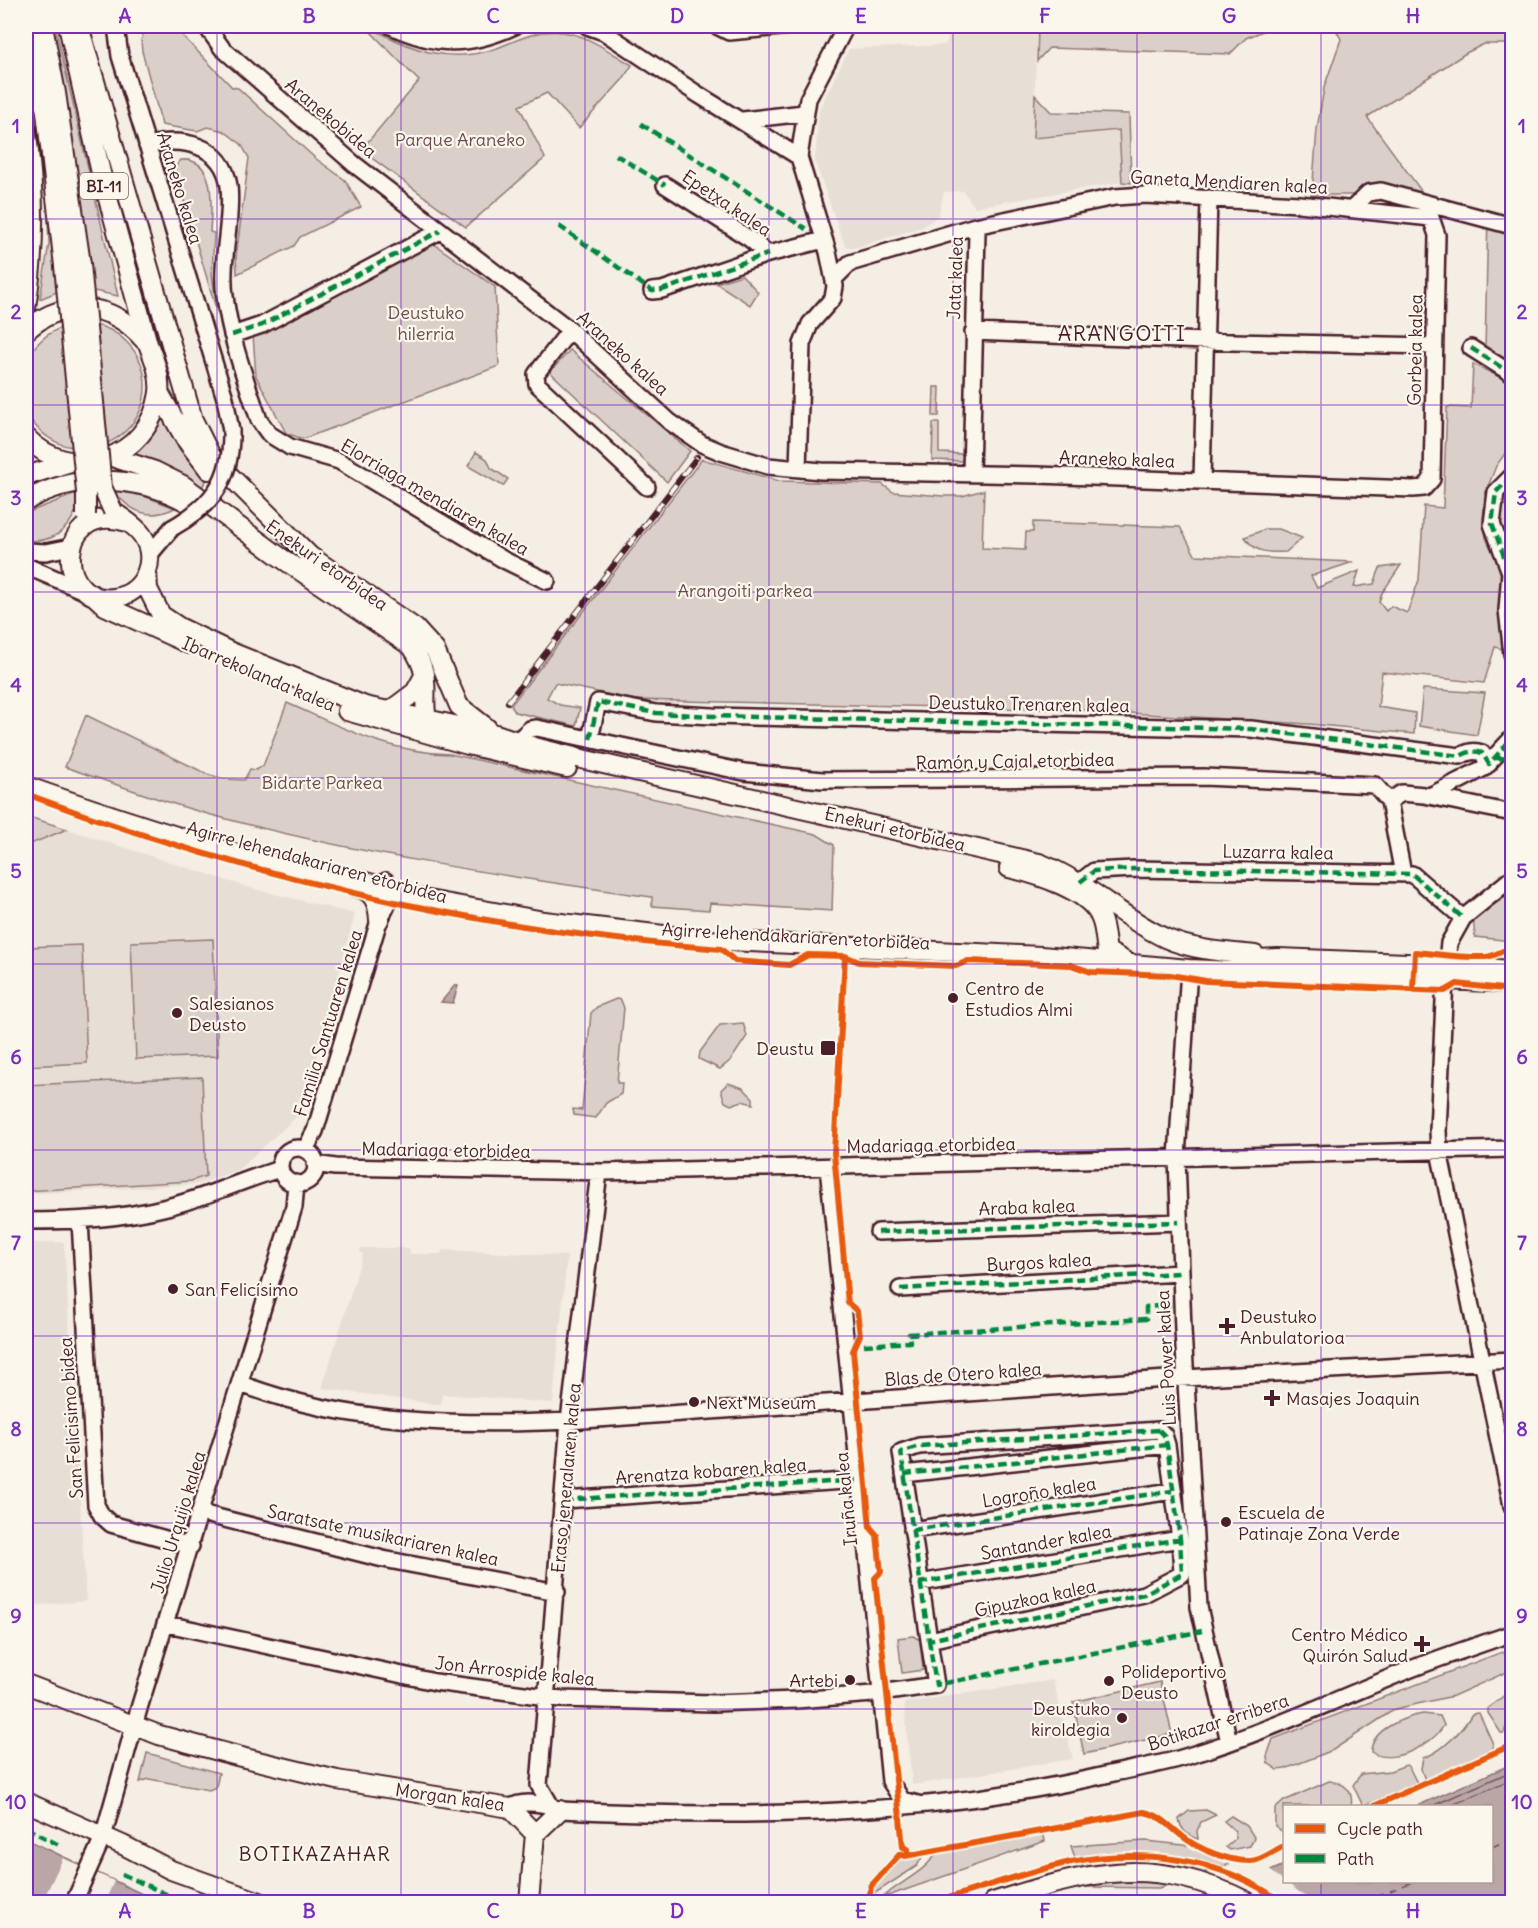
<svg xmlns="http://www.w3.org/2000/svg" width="1538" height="1928" font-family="Delius,sans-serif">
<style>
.built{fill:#e7dfd6}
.green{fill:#dbd0c9;stroke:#92787a;stroke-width:1.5}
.water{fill:#baa7a5;stroke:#8d7174;stroke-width:1.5}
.pier{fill:#f4eee4}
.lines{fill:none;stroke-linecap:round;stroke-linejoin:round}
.shore{stroke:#77555c;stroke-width:1.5}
.ferry{stroke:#714f56;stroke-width:1.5;stroke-dasharray:8 6;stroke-linecap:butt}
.minor-casing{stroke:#4a1f2b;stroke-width:20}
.major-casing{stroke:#4a1f2b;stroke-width:22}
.minor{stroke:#fbf7ec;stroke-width:15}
.major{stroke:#fbf7ec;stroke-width:18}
.rail-casing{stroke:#4a1f2b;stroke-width:6}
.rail{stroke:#fbf7ec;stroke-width:4;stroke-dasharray:11;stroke-linecap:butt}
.minor-bridge-casing{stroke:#4a1f2b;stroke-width:20;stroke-linecap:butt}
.major-bridge-casing{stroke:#4a1f2b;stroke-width:22;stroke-linecap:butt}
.minor-bridge{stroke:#fbf7ec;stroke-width:15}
.major-bridge{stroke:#fbf7ec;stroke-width:18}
.quiet{stroke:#00873e;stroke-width:4.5;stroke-dasharray:9 4.5;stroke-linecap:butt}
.cycleway-casing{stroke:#fbf7ec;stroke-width:10}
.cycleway{stroke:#e8590c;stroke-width:6}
.grid{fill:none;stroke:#7b2cbf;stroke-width:1.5;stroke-opacity:0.55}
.poi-dot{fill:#4a1f2b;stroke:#fbf7ec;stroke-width:2}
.labels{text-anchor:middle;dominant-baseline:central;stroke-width:4.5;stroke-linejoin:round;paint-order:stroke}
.shield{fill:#fbf7ec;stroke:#7f6065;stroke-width:1.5}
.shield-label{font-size:16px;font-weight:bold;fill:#4a1f2b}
.street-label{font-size:18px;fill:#4a1f2b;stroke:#fbf7ec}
.park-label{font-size:18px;fill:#6e4b52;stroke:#fbf7ec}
.poi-label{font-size:18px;fill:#4a1f2b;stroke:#fbf7ec;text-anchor:start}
.neighbourhood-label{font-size:20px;letter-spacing:1.5px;fill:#4a1f2b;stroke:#fbf7ec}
.quarter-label{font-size:21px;letter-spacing:1.5px;fill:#4a1f2b;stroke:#fbf7ec}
.neatline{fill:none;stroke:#7b2cbf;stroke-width:2}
.grid-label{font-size:20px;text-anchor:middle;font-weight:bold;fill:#7b2cbf}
</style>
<rect width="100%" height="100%" fill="#f4eee4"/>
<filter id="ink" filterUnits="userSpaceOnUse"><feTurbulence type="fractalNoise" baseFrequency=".0167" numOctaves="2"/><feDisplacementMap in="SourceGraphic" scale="12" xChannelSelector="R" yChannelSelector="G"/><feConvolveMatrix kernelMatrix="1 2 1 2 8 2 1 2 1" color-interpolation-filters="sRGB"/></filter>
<g filter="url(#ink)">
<path class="built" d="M950,26H1037L1033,138L1120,130L1122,182L975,207L963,191L944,192L938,216L922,227L854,248L845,246L815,162L819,109L849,49L946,45Z
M67,829L247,887L355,914L302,1112L238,1170L199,1184L26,1194V846Z
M64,1242L86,1601L26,1606V1243Z
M361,1248H409L410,1254H441L442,1250L567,1256L553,1403L442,1394L441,1405L322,1388L363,1254L360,1253Z
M1053,1680L1073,1759L912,1785L904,1703Z"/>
<path class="green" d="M53,26H55L118,296L89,290L74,149Z
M147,26H173L232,87L238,88L315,158L345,180L361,207L300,237L294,246L237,274L236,256L249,158L241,144L224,131L208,127L197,131L162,125L142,51L141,40Z
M417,26H475C456,33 436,31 417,26Z
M1038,26H1275L1246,38L1230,54L1049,48L1037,61Z
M1334,26H1512V44H1484L1466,53L1367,117L1425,196L1383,183H1373L1354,195H1312L1317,129L1324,88L1341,39Z
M370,27C411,50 450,65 497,48C520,39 537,29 562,32C587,34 611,53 632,65L623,79L579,128L547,93L519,106L545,158L466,227L361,150L419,81L369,30Z
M1035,95L1051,112L1129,114L1131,183L1122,182L1119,130L1033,138Z
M181,160C218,157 211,209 210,232L214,233L212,273L217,312L175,171V167Z
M46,178L59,291L40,299L49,243Z
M1488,213L1512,220V369L1485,352Z
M434,244L495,287L499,366L303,439L286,433L256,376L253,335Z
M742,275L758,292L750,305L716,283Z
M21 386a62 62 0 1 1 124 0a62 62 0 1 1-124 0Z
M570,350L690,451L667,482L550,372Z
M1473,364L1512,383V444L1496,466L1485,494L1483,519L1486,538L1500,568L1506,650L1495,647L1484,683L1382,672L1378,707L1415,713L1414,734L1309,724L1081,710L635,700L555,683L547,698L560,705L580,708L576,726L515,712L511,705L702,459L779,481L882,484L893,492L943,496H962L984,490L982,548L1025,550L1026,532H1033V522L1180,527L1195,555L1353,562L1311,576L1317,588L1359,571L1354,587L1374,584L1380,568L1401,565L1382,593L1379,602L1386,611L1391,606L1407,613L1419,580L1424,506L1443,508L1447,407L1471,408Z
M934,387H940L939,416H933Z
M162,417L180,450L206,481L201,488L183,474L132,455L147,441Z
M933,423H939V453L963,454L962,461L932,460Z
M476,452L487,459L491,468L508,479L503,486L468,466Z
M1512,461V555C1496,524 1492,492 1512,461Z
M112,490L144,496L175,508C148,521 131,512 112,490Z
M81,492C76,522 59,545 26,540V513Z
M1266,529H1279L1302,538L1286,552C1268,553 1255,553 1245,537Z
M1423,689L1485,693L1477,735L1419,726Z
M287,703C344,728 386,752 450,754L816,834L834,845L832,911L710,903L709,910L652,906V897C503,876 353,854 208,814C160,801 113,783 65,767L86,715L207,774L224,779L244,780L250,769L256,770L263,766Z
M26,816L67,829L26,846Z
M1512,890V941L1475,937L1473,917L1500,901Z
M213,939L218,1056L136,1059L131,942Z
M82,945L87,1063L26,1066V947Z
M616,999L621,1000L624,1008L617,1083H622L621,1094L606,1103L596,1118L574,1115L573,1109L582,1110L591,1013L597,1007Z
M743,1023L747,1036L731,1060L720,1069L699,1059L700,1052L720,1025Z
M202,1077L206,1176L191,1181L26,1191V1085Z
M728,1083L743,1088L753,1098V1104L742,1101L731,1105L725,1102L721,1090Z
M913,1636L920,1640L923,1670L902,1673L898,1638Z
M1502,1652L1511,1659L1512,1665L1507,1672L1453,1696L1395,1709L1333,1750L1285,1769L1278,1770L1268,1763L1267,1756L1273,1739Z
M1160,1682L1172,1734L1084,1754L1073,1702Z
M1510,1691H1512V1709L1504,1733H1501L1488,1713V1708Z
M1479,1713L1493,1744V1749L1425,1780L1421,1769L1423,1758C1442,1752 1462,1731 1472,1714Z
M1423,1714L1440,1716L1444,1725C1433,1745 1392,1766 1371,1752C1371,1729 1405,1717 1423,1714Z
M147,1753L219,1773L216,1787L209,1790L149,1779L140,1782Z
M1406,1765L1409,1767L1417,1783L1363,1806L1353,1785L1361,1774L1390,1771Z
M1329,1781C1344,1782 1354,1791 1351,1806H1284V1833L1275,1826V1809L1284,1801Z
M1206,1810L1216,1815L1201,1822L1197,1831L1198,1839C1187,1836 1181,1830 1179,1819L1189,1811Z
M1231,1816L1247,1826L1254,1837L1250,1846L1230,1850L1226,1847L1235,1839V1831L1224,1821Z
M1037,1834L1044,1836L1045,1841L882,1898C897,1884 930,1869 936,1852Z
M1146,1841L1192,1846L1238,1861L1159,1888L1085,1887L1071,1846Z
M924,1854L917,1866L872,1895C875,1884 889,1865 899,1859C906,1855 917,1855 924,1854Z"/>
<path class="water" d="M455,985L458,986L453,1003L441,1002Z
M1512,1764V1902H1200L1284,1865V1882H1492V1806H1417Z
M26,1839L159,1902H26Z"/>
<path class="pier" d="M63,1858L114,1881L105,1902H42Z
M1268,1869L1313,1902H1211L1201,1899Z"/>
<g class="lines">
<path class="shore" d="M1432,1806L1512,1771
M1450,1806L1512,1779"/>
<path class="ferry" d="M1492,1847L1512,1838
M1364,1902L1412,1882"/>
<g class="minor-casing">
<path id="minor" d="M120,26L117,34L120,56L225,398L231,431
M206,26L222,48L354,164L570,330L670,422L702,444L721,452L768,466L821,471L1038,475L1413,489L1424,488L1432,479L1437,235L1431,218L1299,204L1145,195L1115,197L975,226L850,263L835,278
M391,26C436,47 469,47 515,26
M587,26L604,32L699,95L799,157L828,252L835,286L833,298L810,324L802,344L798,468
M717,26L729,32L791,26
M743,120L804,113
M147,146C181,136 223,144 229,186C233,220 220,260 225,296C230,339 246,380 259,420L269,434L290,447L339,461L504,560L547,581
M799,157L808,99L846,26
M665,185L750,239L768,254L824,240
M1353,208L1368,193L1381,191L1512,226
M652,291L662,290L768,254
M570,330L536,374L537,384L647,487
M973,332L1232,342L1434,346
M232,335L262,325L440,231
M1471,348L1512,374
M971,474L977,232L975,226
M1512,476L1496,492L1492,524L1510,572L1507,610L1512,654
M1202,481L1209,198
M26,551L46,552L71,547
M150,554L172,528
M26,566L89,593
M590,739L598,702L656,713L713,716L1251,729L1460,756C1468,752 1473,750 1482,753L1489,764
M517,741L530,729L537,728L744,772L822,780L1204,777L1375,785L1389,801L1403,874
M1430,796L1484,768L1512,738
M1389,801L1402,793L1424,795L1512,813
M1512,878L1463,918L1449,943L1445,979L1438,1131L1439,1151L1512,1506
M1080,882L1094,871L1134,869L1412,874L1463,918
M1189,969L1177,1157L1183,1330L1199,1607L1229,1742
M280 1166a18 18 0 1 1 36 0a18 18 0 1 1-36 0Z
M305,1150L315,1131L378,924L391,897L386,881
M315,1164L335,1167L603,1172L1512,1149
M828,1167L890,1781L902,1800L918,1804
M26,1221C73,1221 120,1219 167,1207C205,1198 242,1180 280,1169
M80,1221L96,1505L102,1516L111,1524L191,1546
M878,1232L1179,1222
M900,1289L1180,1273
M241,1384C346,1424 458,1426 569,1421L1167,1379L1512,1360
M1159,1430L1164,1435L1167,1445L1180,1539L1182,1574L1144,1594L929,1640L901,1452L919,1446Z
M904,1474L1167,1445
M564,1500L860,1480
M201,1513L383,1559L557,1592
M912,1530L1172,1491
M919,1583L1180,1539
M167,1624L435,1682L561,1699L713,1703L796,1700L873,1694L936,1685L929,1640
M551,1806L539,1785L569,1421L599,1172
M510,1808C522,1799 548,1804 560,1810C746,1819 931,1816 1114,1773C1137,1768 1162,1764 1185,1757C1261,1734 1333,1701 1406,1671C1441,1657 1477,1646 1512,1633
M74,1902L103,1837L140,1705L294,1207L296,1183"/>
</g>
<g class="major-casing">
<path id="major" d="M30,26L46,112L64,266
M43,26L56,93L81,264
M79,26L193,420L212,458L316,562
M26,129C35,188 36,247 26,307
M26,331C63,297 112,302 144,340
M159,392L184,437L209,470
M26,437C72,486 149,459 159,393C161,376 154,359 148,344L101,173L69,30
M112,457L155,471L183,485L280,557L412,647C436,682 418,698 430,729
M26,476L71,462
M26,501C77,470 149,476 198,509
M113,511C123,519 135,525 142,535C158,558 146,590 119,597C55,612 52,499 127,522
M307,554L415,628L435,650L459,706L487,728
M147,572L148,589L161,615L179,627L231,652L365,706L496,734L538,748L586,760L1039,863C1086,881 1120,917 1165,938C1192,950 1225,952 1255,955
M92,594L105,606L189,644
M391,710L415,692L425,674
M347,711L468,745L567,768
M26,786C108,815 193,843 278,865C320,875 367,877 406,896L544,921L706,940L1041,956L1189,969L1512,983
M1009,868C1035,874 1091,890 1101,919C1105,928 1105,941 1107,951L1125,961
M354,887C373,890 378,902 379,920
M1239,960L1278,958L1407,963L1512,970
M26,1684L159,1735L245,1758L337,1780L510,1808L535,1834
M26,1802L125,1846L171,1870L260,1902
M529,1902L535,1834L560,1810
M993,1902C1090,1871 1153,1854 1248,1902"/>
</g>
<use href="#minor" class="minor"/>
<use href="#major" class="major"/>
<g class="rail-casing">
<path id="rail" d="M508,702L697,457"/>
</g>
<use href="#rail" class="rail"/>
<g class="minor-bridge-casing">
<path id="minor-bridge" d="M172,528C213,505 232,479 231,431"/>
</g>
<g class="major-bridge-casing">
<path id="major-bridge" d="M81,264L102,487L113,511
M64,266L86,492V515"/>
</g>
<use href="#minor-bridge" class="minor-bridge"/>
<use href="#major-bridge" class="major-bridge"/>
<path class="quiet" d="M641,124L806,229
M616,155L665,185
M559,226L652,291L662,290L768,254
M232,335L262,325L440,231
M1471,348L1512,374
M1512,476L1496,492L1492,524L1510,572L1507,610L1512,654
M590,739L598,702L656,713L713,716L1251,729L1460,756C1468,752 1473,750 1482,753L1489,764L1512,738
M1496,758L1512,759
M1080,882L1094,871L1134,869L1412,874L1463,918
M878,1232L1179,1222
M900,1289L1180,1273
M864,1345L910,1342L909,1334L1146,1319V1307L1171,1305
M1159,1430L1164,1435L1167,1445L1180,1539L1182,1574L1144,1594L929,1640L901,1452L919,1446Z
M904,1474L1167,1445
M564,1500L860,1480
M912,1530L1172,1491
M919,1583L1180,1539
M929,1640L936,1685L1202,1631
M26,1828L59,1845
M122,1874L183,1902"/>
<g class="cycleway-casing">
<path id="cycleway" d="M26,794C247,877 485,932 721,949L735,961L789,965L808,955L845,956L834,1153L848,1303L857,1311L860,1335L853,1351L870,1527L877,1535L881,1572L875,1578L903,1847L908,1849V1854
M845,956L859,962L956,966L968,961L1071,965L1091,972L1170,975L1206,981L1445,991L1457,984L1512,990
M1413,989L1415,952C1438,954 1463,958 1486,957C1497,956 1502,949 1512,949
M1374,1806L1512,1745
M869,1902L871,1886L900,1854L905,1856L1144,1812C1161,1815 1169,1826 1182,1836C1198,1849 1230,1862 1251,1861C1261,1861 1275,1850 1284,1846
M935,1902C980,1889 1025,1872 1071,1862C1141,1848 1223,1858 1281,1902"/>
</g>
<use href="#cycleway" class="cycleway"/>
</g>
</g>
<path class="grid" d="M217,26V1902M401,26V1902M585,26V1902M769,26V1902M953,26V1902M1137,26V1902M1321,26V1806M26,219H1512M26,405H1512M26,592H1512M26,778H1512M26,964H1512M26,1150H1512M26,1336H1512M26,1523H1512M26,1709H1512M1321,1882V1902"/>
<g class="poi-dot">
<circle cx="953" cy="998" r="6"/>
<circle cx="177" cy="1013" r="6"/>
<rect x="820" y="1040" width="16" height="16" rx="3"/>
<circle cx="173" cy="1289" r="6"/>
<path d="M1224 1317h6v6h6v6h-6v6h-6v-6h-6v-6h6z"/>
<path d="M1269 1389h6v6h6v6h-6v6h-6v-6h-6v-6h6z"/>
<circle cx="694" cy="1402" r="6"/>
<circle cx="1226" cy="1522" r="6"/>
<path d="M1419 1635h6v6h6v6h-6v6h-6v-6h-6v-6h6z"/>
<circle cx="850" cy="1680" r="6"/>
<circle cx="1109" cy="1681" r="6"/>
<circle cx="1122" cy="1718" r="6"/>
</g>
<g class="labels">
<rect class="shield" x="80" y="173" width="48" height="26" rx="4.5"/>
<g class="shield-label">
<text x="104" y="186">BI-11</text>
</g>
<g class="street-label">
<text transform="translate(331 118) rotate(40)">Aranekobidea</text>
<text transform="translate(1229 182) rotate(3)">Ganeta Mendiaren kalea</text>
<text transform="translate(180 188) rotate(73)">Araneko kalea</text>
<text transform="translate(727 203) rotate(34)">Epetxa kalea</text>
<text transform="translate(955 278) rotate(-88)">Jata kalea</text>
<text transform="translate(1415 350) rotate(-89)">Gorbeia kalea</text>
<text transform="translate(623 353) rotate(42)">Araneko kalea</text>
<text transform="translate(1117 459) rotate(2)">Araneko kalea</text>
<text transform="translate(435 497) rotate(30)">Elorriaga mendiaren kalea</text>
<text transform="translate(327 565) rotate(35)">Enekuri etorbidea</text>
<text transform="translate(259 674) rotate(23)">Ibarrekolanda kalea</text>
<text transform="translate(1029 704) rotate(1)">Deustuko Trenaren kalea</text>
<text transform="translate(1015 761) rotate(-1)">Ramón y Cajal etorbidea</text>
<text transform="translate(895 829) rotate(13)">Enekuri etorbidea</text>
<text transform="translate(1278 852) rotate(1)">Luzarra kalea</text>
<text transform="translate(317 862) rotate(15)">Agirre lehendakariaren etorbidea</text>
<text transform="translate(796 936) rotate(3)">Agirre lehendakariaren etorbidea</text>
<text transform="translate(328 1023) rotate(-73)">Familia Santuaren kalea</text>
<text transform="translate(931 1145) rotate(-1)">Madariaga etorbidea</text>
<text transform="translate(446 1150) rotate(1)">Madariaga etorbidea</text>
<text transform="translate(1027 1207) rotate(-2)">Araba kalea</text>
<text transform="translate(1039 1262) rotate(-3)">Burgos kalea</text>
<text transform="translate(1166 1358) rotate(-93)">Luis Power kalea</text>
<text transform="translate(963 1374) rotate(-4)">Blas de Otero kalea</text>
<text transform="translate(71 1418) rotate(-94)">San Felicisimo bidea</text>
<text transform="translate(711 1471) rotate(-4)">Arenatza kobaren kalea</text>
<text transform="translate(566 1478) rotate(-85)">Eraso jeneralaren kalea</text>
<text transform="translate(1039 1492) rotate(-9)">Logroño kalea</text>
<text transform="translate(846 1499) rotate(-96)">Iruña kalea</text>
<text transform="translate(178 1522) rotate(-73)">Julio Urquijo kalea</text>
<text transform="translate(383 1535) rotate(12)">Saratsate musikariaren kalea</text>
<text transform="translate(1046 1542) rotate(-10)">Santander kalea</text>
<text transform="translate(1035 1598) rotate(-12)">Gipuzkoa kalea</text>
<text transform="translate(515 1671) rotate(6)">Jon Arrospide kalea</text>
<text transform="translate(1218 1722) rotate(-18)">Botikazar erribera</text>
<text transform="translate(450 1797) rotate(8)">Morgan kalea</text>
</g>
<g class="park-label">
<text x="460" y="139">Parque Araneko</text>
<text x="426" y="312">Deustuko<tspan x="426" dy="21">hilerria</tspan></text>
<text x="745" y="590">Arangoiti parkea</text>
<text x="322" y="782">Bidarte Parkea</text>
</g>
<g class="poi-label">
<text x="965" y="988">Centro de<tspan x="965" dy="21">Estudios Almi</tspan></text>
<text x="189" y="1003">Salesianos<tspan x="189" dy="21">Deusto</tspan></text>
<text x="814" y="1048" text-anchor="end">Deustu</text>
<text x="185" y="1289">San Felicísimo</text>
<text x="1240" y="1316">Deustuko<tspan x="1240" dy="21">Anbulatorioa</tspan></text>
<text x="1286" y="1398">Masajes Joaquin</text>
<text x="706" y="1402">Next Museum</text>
<text x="1238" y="1512">Escuela de<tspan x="1238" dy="21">Patinaje Zona Verde</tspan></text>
<text x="1408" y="1634" text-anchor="end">Centro Médico<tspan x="1408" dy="21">Quirón Salud</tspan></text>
<text x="1121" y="1671">Polideportivo<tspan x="1121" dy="21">Deusto</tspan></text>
<text x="838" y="1680" text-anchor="end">Artebi</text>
<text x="1110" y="1708" text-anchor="end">Deustuko<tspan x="1110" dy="21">kiroldegia</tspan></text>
</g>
<g class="neighbourhood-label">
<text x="315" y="1853">BOTIKAZAHAR</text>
</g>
<g class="quarter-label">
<text x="1122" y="333">ARANGOITI</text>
</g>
</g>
<rect width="1538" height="1928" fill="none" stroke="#fbf7ec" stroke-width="66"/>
<rect x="1283" y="1805" width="210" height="78" fill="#fbf7ec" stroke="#b4a19f" stroke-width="1.5"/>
<rect x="1295" y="1824" width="30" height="9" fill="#e8590c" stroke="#b4a19f" stroke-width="1.5"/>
<text x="1337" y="1835" font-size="18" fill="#4a1f2b">Cycle path</text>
<rect x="1295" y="1854" width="30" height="9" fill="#00873e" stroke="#b4a19f" stroke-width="1.5"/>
<text x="1337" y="1865" font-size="18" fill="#4a1f2b">Path</text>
<rect x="33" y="33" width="1472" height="1862" class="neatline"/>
<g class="grid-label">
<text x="125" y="23">A</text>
<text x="309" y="23">B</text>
<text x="493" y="23">C</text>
<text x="677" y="23">D</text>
<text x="861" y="23">E</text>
<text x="1045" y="23">F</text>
<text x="1229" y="23">G</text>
<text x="1413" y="23">H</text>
<text x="16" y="133">1</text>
<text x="1522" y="133">1</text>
<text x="16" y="319">2</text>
<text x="1522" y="319">2</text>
<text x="16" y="505">3</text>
<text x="1522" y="505">3</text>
<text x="16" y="692">4</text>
<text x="1522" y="692">4</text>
<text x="16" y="878">5</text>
<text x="1522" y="878">5</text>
<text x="16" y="1064">6</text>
<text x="1522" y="1064">6</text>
<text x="16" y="1250">7</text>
<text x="1522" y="1250">7</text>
<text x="16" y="1436">8</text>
<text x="1522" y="1436">8</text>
<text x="16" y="1623">9</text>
<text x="1522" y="1623">9</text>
<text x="16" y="1809">10</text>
<text x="1522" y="1809">10</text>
<text x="125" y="1918">A</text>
<text x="309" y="1918">B</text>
<text x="493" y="1918">C</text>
<text x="677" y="1918">D</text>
<text x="861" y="1918">E</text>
<text x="1045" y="1918">F</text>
<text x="1229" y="1918">G</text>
<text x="1413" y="1918">H</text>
</g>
</svg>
